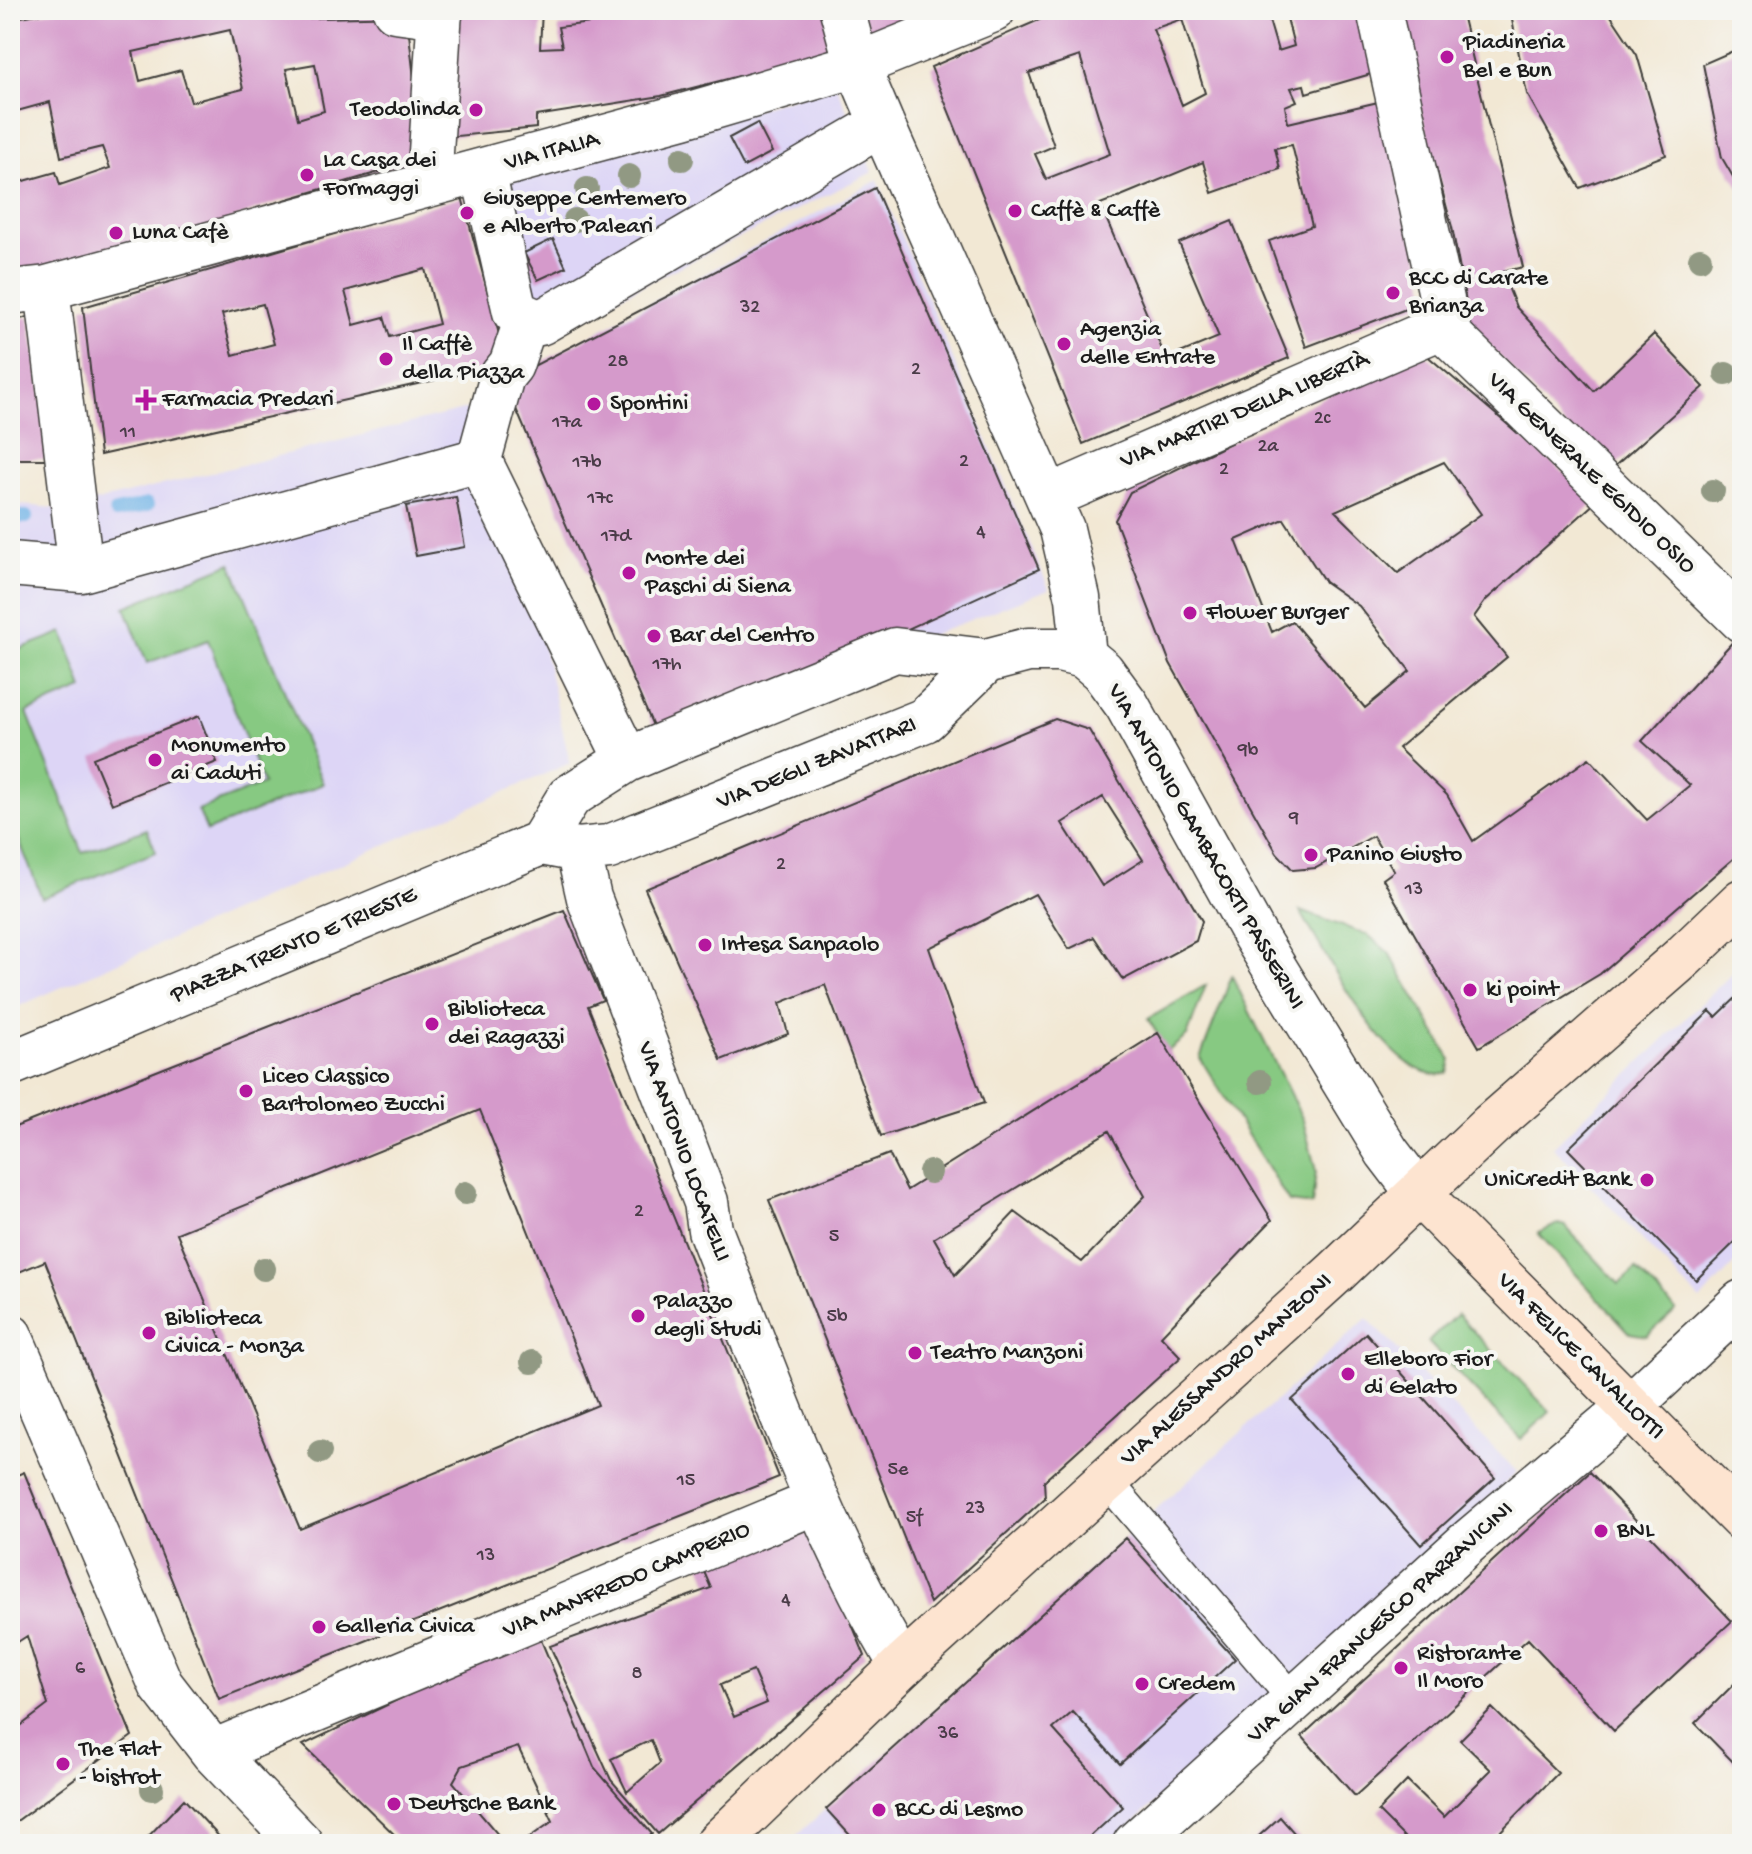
<svg xmlns="http://www.w3.org/2000/svg" width="1752" height="1854" font-family="'Gochi Hand',sans-serif">
<style>
.built{fill:#ddd5f6}
.green{fill:#87c982;stroke:#52724f;stroke-width:2}
.lines{fill:none;stroke-linecap:round;stroke-linejoin:round}
.stream{stroke:#72b4e7;stroke-width:14}
.building{fill:#d59acb;fill-rule:evenodd}
.lane-casing{stroke:#3c3b38;stroke-width:33}
.street-casing{stroke:#3c3b38;stroke-width:47}
.secondary-casing{stroke:#3c3b38;stroke-width:47}
.lane{stroke:#fff;stroke-width:30}
.street{stroke:#fff;stroke-width:44}
.secondary{stroke:#fde4d0;stroke-width:44}
.tree{fill:#919983}
.poi-dot{fill:#b5179e;stroke:#f6f6f2;stroke-width:3}
.labels{text-anchor:middle;dominant-baseline:central;stroke-width:8;stroke-linejoin:round;paint-order:stroke}
.number-label{font-size:20px;fill:#4a3c48}
.poi-label{font-size:24px;fill:#1c1c1c;stroke:#f6f6f2;text-anchor:start}
.street-label{font-size:24px;fill:#1c1c1c;stroke:#f6f6f2}
</style>
<rect width="100%" height="100%" fill="#f6f6f2"/>
<filter id="ink" filterUnits="userSpaceOnUse"><feTurbulence type="fractalNoise" baseFrequency=".0125" numOctaves="2"/><feDisplacementMap in="SourceGraphic" scale="16" xChannelSelector="R" yChannelSelector="G"/><feConvolveMatrix kernelMatrix="1 2 1 2 8 2 1 2 1" color-interpolation-filters="sRGB"/></filter>
<filter id="wash" filterUnits="userSpaceOnUse"><feTurbulence type="fractalNoise" baseFrequency=".006" numOctaves="4" result="noise"/><feDisplacementMap in="SourceGraphic" scale="32" xChannelSelector="R" yChannelSelector="G"/><feGaussianBlur stdDeviation="1.8" result="paint"/><feColorMatrix in="noise" values="0 0 0 0 0 0 0 0 0 0 0 0 0 0 0 0 0 1.4 0 .05"/><feComposite in="paint" operator="in"/></filter>
<g filter="url(#wash)">
<rect width="100%" height="100%" fill="#f2e8d4"/>
<path class="built" d="M836,85L873,172L545,333L525,371L878,180L1049,589L660,742L504,382L498,448L570,763L10,1010V504L66,509L471,408L507,364L500,184Z
M1742,964V1256L1700,1300L1553,1147Z
M1367,1318L1517,1472L1110,1844H787Z"/>
<path class="green" d="M231,563L323,784L207,831L198,810L263,784L208,640L147,663L125,607Z
M63,632L83,689L27,712L83,853L147,829L156,852L42,898L10,818V653Z
M1300,911L1368,935L1389,953L1451,1060L1448,1073C1392,1090 1325,952 1300,911Z
M1232,976L1303,1120L1316,1171L1312,1205L1289,1202L1200,1058Z
M1206,985L1187,1036L1168,1051L1148,1019Z
M1558,1224L1565,1226L1619,1284L1636,1269L1676,1310L1647,1336L1630,1333L1538,1233Z
M1457,1314L1550,1412L1521,1439L1428,1342Z"/>
<g class="lines">
<path class="stream" d="M116,512L147,505
M10,517H26"/>
</g>
<g id="blocks">
<path class="building" d="M59,10H274L276,19L407,16L423,159L271,204L172,242L10,273V185L56,172L60,185L110,168L102,147L61,157L50,102L10,113V19ZM230,30L243,89L191,102L181,70L140,81L133,52ZM315,64L324,111L298,119L286,69Z
M451,10H542L540,48L562,47L558,27L669,13V10H830L841,50L661,96L536,116V128L437,138Z
M861,10H974L871,42Z
M1062,10H1266L1278,51L1294,46L1285,10H1365L1381,71L1306,93L1304,85L1291,88L1297,101L1285,106L1288,123L1391,99L1427,301L1306,347L1269,241L1312,226L1292,145L1275,148L1280,169L1212,193L1203,162L1116,198L1100,204L1166,359L1219,337L1179,243L1232,221L1289,358L1083,444L931,67ZM1182,19L1205,93L1182,105L1153,29ZM1080,56L1110,154L1046,179L1035,154L1054,146L1029,73Z
M1394,10H1461L1523,267L1502,272L1516,307L1594,391L1654,334L1704,387L1608,472L1470,324L1452,227Z
M1510,10H1607L1637,55L1666,155L1580,188L1527,94Z
M1742,47V192L1722,158L1703,64Z
M757,123L772,152L744,167L729,138Z
M875,188L1039,569L660,742L510,395L524,371Z
M462,197L507,364L100,455L83,307ZM425,269L439,324L390,337L384,317L354,325L345,291ZM263,304L274,344L233,355L222,314Z
M553,239L566,267L538,280L524,253Z
M29,317L52,459H10V321Z
M1424,353L1597,501L1486,600L1474,617L1507,657L1398,748L1447,795L1473,841L1589,758L1647,820L1690,785L1642,741L1738,636L1742,640V851L1600,974L1479,1047L1383,879L1394,871L1373,836L1316,868L1293,870L1277,853L1170,663L1115,520L1130,492L1374,373ZM1444,462L1481,514L1398,573L1335,511ZM1284,519L1325,582L1359,606L1410,671L1365,708L1292,621L1272,632L1236,540Z
M456,497L465,547L416,556L406,506Z
M199,716L217,762L112,804L93,758Z
M1055,719L1089,730L1202,921L1196,941L1123,980L1094,937L1069,949L1035,894L929,948L984,1103L881,1136L825,985L780,1003L788,1034L721,1060L645,889ZM1103,797L1143,860L1102,886L1062,823Z
M564,910L603,1000L588,1006L779,1477L219,1699L45,1261L19,1272L10,1249V1129ZM480,1110L598,1405L300,1529L177,1233Z
M1742,992V1235L1696,1280L1568,1149L1710,1011L1716,1017Z
M1158,1033L1272,1220L1161,1336L1181,1357L1044,1481L1045,1498L930,1603L769,1200L889,1154L907,1190ZM1109,1131L1145,1196L1082,1262L1015,1212L955,1275L934,1238Z
M1366,1333L1495,1478L1421,1545L1292,1400Z
M24,1472L132,1736L10,1826V1734L48,1705L27,1636L10,1647V1478Z
M1590,1472L1732,1621L1614,1731L1528,1639L1355,1796L1302,1736Z
M808,1517L865,1656L658,1834L611,1780L550,1646L711,1588L699,1560ZM753,1671L767,1703L734,1717L720,1685ZM651,1740L660,1763L627,1792L611,1759Z
M1125,1538L1235,1659L1120,1764L1073,1712L1053,1729L1123,1807L1082,1844H858L826,1809Z
M538,1633L594,1767L652,1834L642,1844H520L553,1821L518,1747L462,1766L453,1782L506,1844H404L303,1745Z
M1742,1676V1771L1695,1723Z
M1492,1708L1558,1773L1488,1844H1411L1378,1811L1407,1781L1444,1817L1491,1770L1460,1740Z
M184,1799L226,1844H141Z
M1280,1817L1304,1844H1250Z"/>
</g>
</g>
<g filter="url(#ink)">
<use href="#blocks" fill-opacity="0" stroke="#3c3b38" stroke-width="2"/>
<g class="lines">
<g class="lane-casing">
<path id="lane" d="M1106,1480L1294,1700"/>
</g>
<g class="street-casing">
<path id="street" d="M395,10L440,16
M842,10L857,65L882,124L1062,529L1078,598L1084,656L1102,671L1127,705L1255,936L1387,1152L1419,1194
M1379,10L1444,309L1441,327
M483,171L515,312L540,323L882,124
M429,184L440,10
M47,288L81,570
M10,292L47,288L683,116L857,65L993,10
M1441,327L1742,620
M479,460L502,376L511,365L527,318
M1049,497L1441,327
M10,564L81,570L479,460L627,760
M541,843L569,797L627,760L677,739L895,650L986,661
M578,850L589,898L706,1202L710,1230C768,1377 820,1530 902,1666
M10,1064L541,843L578,850L609,847L925,720L986,661L1028,650H1059L1084,656
M10,1336L161,1685L213,1752L301,1844
M213,1752L818,1501
M1135,1844L1467,1543L1630,1406L1742,1302"/>
</g>
<g class="secondary-casing">
<path id="secondary" d="M1419,1194L1742,1519
M717,1844L902,1666L1336,1272L1491,1125L1682,958L1742,901"/>
</g>
<use href="#lane" class="lane"/>
<use href="#street" class="street"/>
<use href="#secondary" class="secondary"/>
</g>
<g class="tree">
<circle cx="682" cy="159" r="12"/>
<circle cx="629" cy="176" r="12"/>
<circle cx="587" cy="189" r="12"/>
<circle cx="575" cy="220" r="12"/>
<circle cx="1700" cy="259" r="12"/>
<circle cx="1726" cy="374" r="12"/>
<circle cx="1713" cy="491" r="12"/>
<circle cx="1260" cy="1082" r="12"/>
<circle cx="930" cy="1172" r="12"/>
<circle cx="465" cy="1193" r="12"/>
<circle cx="264" cy="1269" r="12"/>
<circle cx="532" cy="1362" r="12"/>
<circle cx="320" cy="1452" r="12"/>
<circle cx="152" cy="1789" r="12"/>
</g>
</g>
<g class="poi-dot">
<circle cx="1447" cy="57" r="8"/>
<circle cx="476" cy="110" r="8"/>
<circle cx="307" cy="175" r="8"/>
<circle cx="1015" cy="211" r="8"/>
<circle cx="467" cy="213" r="8"/>
<circle cx="116" cy="233" r="8"/>
<circle cx="1393" cy="293" r="8"/>
<circle cx="1064" cy="344" r="8"/>
<circle cx="386" cy="359" r="8"/>
<path d="M142 388h8v8h8v8h-8v8h-8v-8h-8v-8h8z"/>
<circle cx="594" cy="404" r="8"/>
<circle cx="629" cy="573" r="8"/>
<circle cx="1190" cy="613" r="8"/>
<circle cx="654" cy="636" r="8"/>
<circle cx="155" cy="760" r="8"/>
<circle cx="1311" cy="855" r="8"/>
<circle cx="705" cy="945" r="8"/>
<circle cx="1470" cy="990" r="8"/>
<circle cx="432" cy="1024" r="8"/>
<circle cx="246" cy="1091" r="8"/>
<circle cx="1647" cy="1180" r="8"/>
<circle cx="638" cy="1316" r="8"/>
<circle cx="149" cy="1333" r="8"/>
<circle cx="915" cy="1353" r="8"/>
<circle cx="1348" cy="1374" r="8"/>
<circle cx="1601" cy="1531" r="8"/>
<circle cx="319" cy="1627" r="8"/>
<circle cx="1401" cy="1668" r="8"/>
<circle cx="1142" cy="1684" r="8"/>
<circle cx="63" cy="1764" r="8"/>
<circle cx="394" cy="1804" r="8"/>
<circle cx="879" cy="1810" r="8"/>
</g>
<g class="labels">
<g class="number-label">
<text x="750" y="308">32</text>
<text x="618" y="362">28</text>
<text x="916" y="370">2</text>
<text x="1322" y="419">2c</text>
<text x="567" y="423">17a</text>
<text x="128" y="433">11</text>
<text x="1268" y="447">2a</text>
<text x="964" y="462">2</text>
<text x="587" y="463">17b</text>
<text x="1224" y="470">2</text>
<text x="600" y="499">17c</text>
<text x="981" y="533">4</text>
<text x="616" y="537">17d</text>
<text x="667" y="665">17h</text>
<text x="1248" y="751">9b</text>
<text x="1294" y="819">9</text>
<text x="781" y="865">2</text>
<text x="1414" y="890">13</text>
<text x="639" y="1212">2</text>
<text x="834" y="1237">5</text>
<text x="837" y="1317">5b</text>
<text x="898" y="1470">5e</text>
<text x="686" y="1481">15</text>
<text x="975" y="1509">23</text>
<text x="914" y="1518">5f</text>
<text x="486" y="1556">13</text>
<text x="786" y="1601">4</text>
<text x="80" y="1669">6</text>
<text x="637" y="1674">8</text>
<text x="948" y="1734">36</text>
</g>
<g class="poi-label">
<text x="1463" y="43">Piadineria<tspan x="1463" dy="28">Bel e Bun</tspan></text>
<text x="460" y="110" text-anchor="end">Teodolinda</text>
<text x="323" y="161">La Casa dei<tspan x="323" dy="28">Formaggi</tspan></text>
<text x="483" y="199">Giuseppe Centemero<tspan x="483" dy="28">e Alberto Paleari</tspan></text>
<text x="1031" y="211">Caffè &amp; Caffè</text>
<text x="132" y="233">Luna Cafè</text>
<text x="1409" y="279">BCC di Carate<tspan x="1409" dy="28">Brianza</tspan></text>
<text x="1080" y="330">Agenzia<tspan x="1080" dy="28">delle Entrate</tspan></text>
<text x="402" y="345">Il Caffè<tspan x="402" dy="28">della Piazza</tspan></text>
<text x="162" y="400">Farmacia Predari</text>
<text x="610" y="404">Spontini</text>
<text x="645" y="559">Monte dei<tspan x="645" dy="28">Paschi di Siena</tspan></text>
<text x="1206" y="613">Flower Burger</text>
<text x="670" y="636">Bar del Centro</text>
<text x="171" y="746">Monumento<tspan x="171" dy="28">ai Caduti</tspan></text>
<text x="1327" y="855">Panino Giusto</text>
<text x="721" y="945">Intesa Sanpaolo</text>
<text x="1486" y="990">ki point</text>
<text x="448" y="1010">Biblioteca<tspan x="448" dy="28">dei Ragazzi</tspan></text>
<text x="262" y="1077">Liceo Classico<tspan x="262" dy="28">Bartolomeo Zucchi</tspan></text>
<text x="1631" y="1180" text-anchor="end">UniCredit Bank</text>
<text x="654" y="1302">Palazzo<tspan x="654" dy="28">degli Studi</tspan></text>
<text x="165" y="1319">Biblioteca<tspan x="165" dy="28">Civica - Monza</tspan></text>
<text x="931" y="1353">Teatro Manzoni</text>
<text x="1364" y="1360">Elleboro Fior<tspan x="1364" dy="28">di Gelato</tspan></text>
<text x="1617" y="1531">BNL</text>
<text x="335" y="1627">Galleria Civica</text>
<text x="1417" y="1654">Ristorante<tspan x="1417" dy="28">Il Moro</tspan></text>
<text x="1158" y="1684">Credem</text>
<text x="79" y="1750">The Flat<tspan x="79" dy="28">- bistrot</tspan></text>
<text x="410" y="1804">Deutsche Bank</text>
<text x="895" y="1810">BCC di Lesmo</text>
</g>
<g class="street-label">
<text transform="translate(552 152) rotate(-15)">VIA ITALIA</text>
<text transform="translate(1245 411) rotate(-23)">VIA MARTIRI DELLA LIBERTÀ</text>
<text transform="translate(1591 474) rotate(44)">VIA GENERALE EGIDIO OSIO</text>
<text transform="translate(817 764) rotate(-22)">VIA DEGLI ZAVATTARI</text>
<text transform="translate(1205 847) rotate(60)">VIA ANTONIO GAMBACORTI PASSERINI</text>
<text transform="translate(294 946) rotate(-23)">PIAZZA TRENTO E TRIESTE</text>
<text transform="translate(683 1152) rotate(70)">VIA ANTONIO LOCATELLI</text>
<text transform="translate(1580 1357) rotate(45)">VIA FELICE CAVALLOTTI</text>
<text transform="translate(1227 1370) rotate(-42)">VIA ALESSANDRO MANZONI</text>
<text transform="translate(627 1581) rotate(-23)">VIA MANFREDO CAMPERIO</text>
<text transform="translate(1381 1623) rotate(-42)">VIA GIAN FRANCESCO PARRAVICINI</text>
</g>
</g>
<rect width="1752" height="1854" fill="none" stroke="#f6f6f2" stroke-width="40"/>
</svg>
